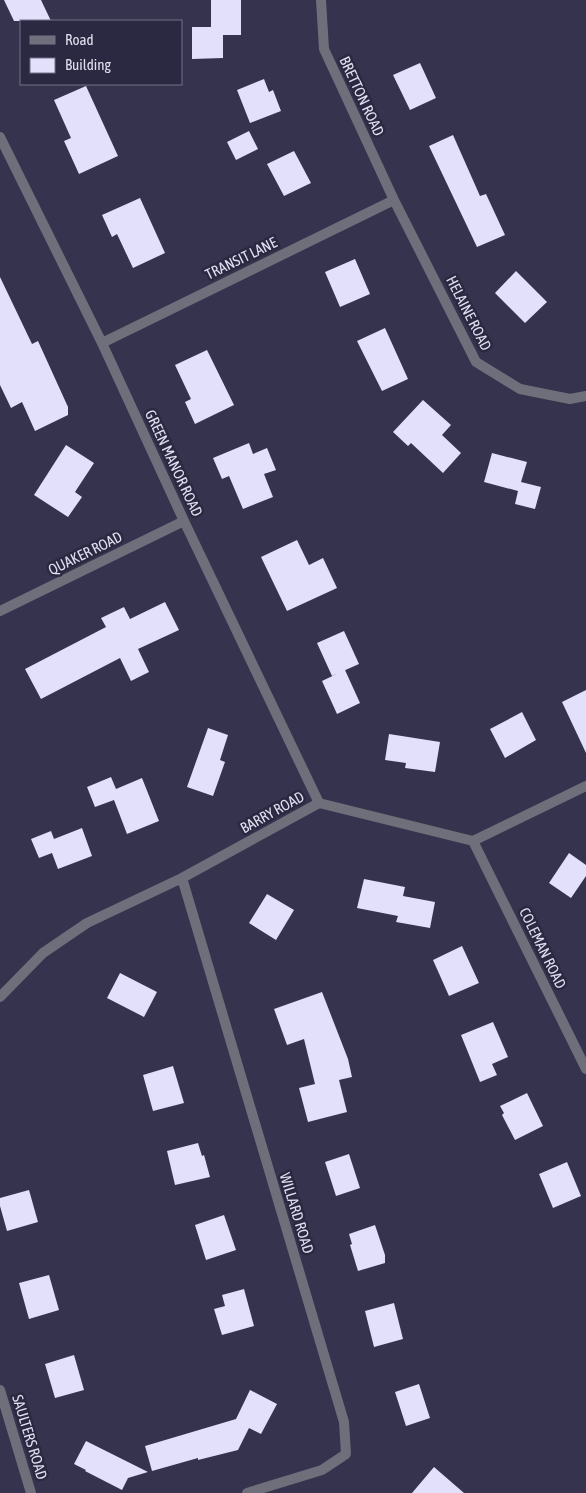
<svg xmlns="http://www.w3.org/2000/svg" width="586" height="1493" font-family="'Asap Condensed',sans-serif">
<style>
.building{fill:#e2e0fb}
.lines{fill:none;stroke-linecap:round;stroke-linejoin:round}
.minor{stroke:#6f6f7c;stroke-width:10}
.labels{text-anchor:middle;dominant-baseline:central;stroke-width:5;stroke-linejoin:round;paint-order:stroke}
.street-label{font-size:15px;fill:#e0e0f1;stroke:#2b2942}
</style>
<rect width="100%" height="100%" fill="#35334d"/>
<path class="building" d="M4,0H41L51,21H14Z
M211,0H241V35H223V58L192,59V27H211Z
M420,63L436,98L410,110L393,75Z
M264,79L269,92L273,90L281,111L250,123L237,90Z
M86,86L118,156L79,174L64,141L71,138L54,100Z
M249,131L258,149L236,160L227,142Z
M453,135L480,196L486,194L505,235L477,247L429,146Z
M294,151L311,183L284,196L267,164Z
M140,198L165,253L133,268L117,234L112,237L102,215Z
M355,259L370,294L340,307L325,272Z
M516,271L547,302L525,323L495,293Z
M0,277L32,344L38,341L68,407V415L35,431L22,402L11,408L0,385Z
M385,328L408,379L382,391L357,341Z
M207,350L234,405L195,424L185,402L191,399L175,365Z
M423,400L451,425L442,435L461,453L443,473L411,443L408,446L393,432Z
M249,443L253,454L267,448L276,470L264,474L273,497L243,509L229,476L222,479L213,458Z
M66,445L94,463L75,492L82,497L68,517L34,495Z
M492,453L527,462L521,482L541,487L535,509L515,504L518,491L484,482Z
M297,540L309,565L323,558L337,588L287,611L261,557Z
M165,602L179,630L138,649L149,672L131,681L120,658L41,699L25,669L106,627L101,618L124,607L130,619Z
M344,631L359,664L332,676L317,643Z
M345,670L360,703L337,714L322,681Z
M586,690V753L562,702Z
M522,712L536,740L505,758L490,729Z
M208,728L228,735L220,760L225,762L213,796L187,787Z
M389,734L440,742L435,772L405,768L406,763L385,760Z
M111,777L116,789L142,778L159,821L127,834L114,800L95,807L87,787Z
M82,828L92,856L58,869L52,853L39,858L31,839L51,831L54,839Z
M569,853L586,865V876L571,898L549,883Z
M364,879L405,887L403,896L435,902L430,928L396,922L398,916L357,908Z
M267,894L294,910L276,940L249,923Z
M462,946L479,983L449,996L433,960Z
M120,973L157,992L144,1017L107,998Z
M322,992L348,1059L352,1077L339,1080L347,1112L308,1122L299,1088L315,1084L304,1039L287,1045L274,1009Z
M493,1022L508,1057L492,1064L497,1075L480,1082L461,1035Z
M173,1066L184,1103L153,1111L143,1075Z
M527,1093L543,1126L515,1140L502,1115L504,1113L500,1106Z
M198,1143L202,1156L204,1155L210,1177L175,1185L167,1151Z
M349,1154L360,1188L336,1196L325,1162Z
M567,1162L581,1196L553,1208L539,1174Z
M29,1190L38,1222L7,1231L0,1206V1198Z
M224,1215L236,1250L206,1260L195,1225Z
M375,1225L385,1255V1263L358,1271L350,1245L352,1244L349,1234Z
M49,1275L59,1310L29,1319L19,1283Z
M244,1289L254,1326L222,1335L214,1309L225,1306L222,1295Z
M394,1303L403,1339L374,1347L365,1311Z
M74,1355L84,1390L55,1398L45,1364Z
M419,1384L430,1418L406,1426L395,1392Z
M250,1390L277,1404L261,1434L249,1428L238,1450L198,1460V1458L152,1471L145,1446L236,1419Z
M86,1441L148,1472L128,1478L122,1490L85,1471L86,1470L74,1464Z
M434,1467L464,1493H412Z"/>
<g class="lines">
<path class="minor" d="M321,0L324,49L394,200L476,362L520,389L570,399L586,396
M0,137L102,343L184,521L319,803
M102,343L394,200
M0,611L184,521
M473,841L586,1069
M182,878L344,1422L346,1454L322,1470L247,1493
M0,997L43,953L87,923L182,878L319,803L473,841L586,786
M0,1390L31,1493"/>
</g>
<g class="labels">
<g class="street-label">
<text transform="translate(362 96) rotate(65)">BRETTON ROAD</text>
<text transform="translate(241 258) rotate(-26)">TRANSIT LANE</text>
<text transform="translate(469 313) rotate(63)">HELAINE ROAD</text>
<text transform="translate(174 463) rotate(65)">GREEN MANOR ROAD</text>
<text transform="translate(85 553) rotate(-26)">QUAKER ROAD</text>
<text transform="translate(272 812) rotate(-29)">BARRY ROAD</text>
<text transform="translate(543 948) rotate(64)">COLEMAN ROAD</text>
<text transform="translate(297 1213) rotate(73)">WILLARD ROAD</text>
<text transform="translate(30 1437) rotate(73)">SAULTERS ROAD</text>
</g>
</g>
<rect x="20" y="20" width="162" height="65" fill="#2b2942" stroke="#737288"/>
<rect x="30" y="36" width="25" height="8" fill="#6f6f7c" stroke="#737288"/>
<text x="65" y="45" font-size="15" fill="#e0e0f1">Road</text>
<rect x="30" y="58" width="25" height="15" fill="#e2e0fb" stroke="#737288"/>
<text x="65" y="70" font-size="15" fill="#e0e0f1">Building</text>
</svg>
